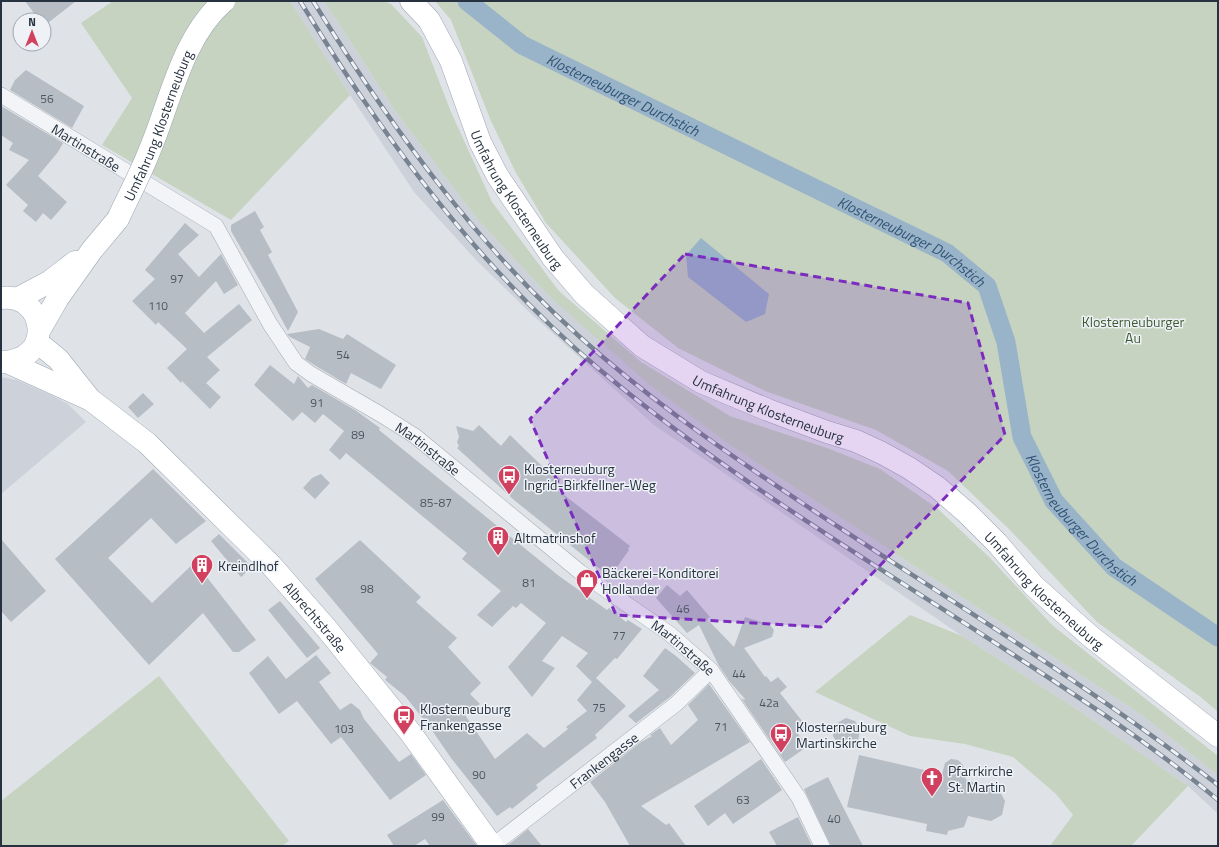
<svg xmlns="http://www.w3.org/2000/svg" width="1219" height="847" font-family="'Titillium Web',sans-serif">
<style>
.built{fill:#cdd2da}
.green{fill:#c5d3c0}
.water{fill:#99b3c9}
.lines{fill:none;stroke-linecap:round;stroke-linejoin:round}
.canal{stroke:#99b3c9;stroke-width:19}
.building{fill:#b6bdc5}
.minor-casing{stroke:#a4aab2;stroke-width:16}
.primary-casing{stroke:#9ea8b4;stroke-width:23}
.minor{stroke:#f2f4f7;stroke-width:15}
.primary{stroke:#fff;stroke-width:22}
.rail-casing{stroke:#788392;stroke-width:4.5}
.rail{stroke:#eef2f6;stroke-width:3;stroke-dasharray:9;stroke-linecap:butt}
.primary-bridge-casing{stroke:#9ea8b4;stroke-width:23;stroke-linecap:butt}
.primary-bridge{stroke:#fff;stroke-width:22}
.marked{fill:#7b2cbf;fill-opacity:0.2;stroke:#7b2cbf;stroke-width:3;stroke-dasharray:8 5;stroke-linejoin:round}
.labels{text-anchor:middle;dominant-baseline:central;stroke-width:3;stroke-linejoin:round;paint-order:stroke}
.number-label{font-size:12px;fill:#4b5561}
.street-label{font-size:14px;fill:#273240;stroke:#eef2f6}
.park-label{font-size:14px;fill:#3e5c34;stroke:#eef2f6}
.poi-label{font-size:14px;fill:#273240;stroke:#eef2f6;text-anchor:start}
.water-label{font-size:15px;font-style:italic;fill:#315375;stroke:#eef2f6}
</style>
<rect width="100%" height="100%" fill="#dfe3e8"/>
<path class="built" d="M290,1H324L398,115L479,221L550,297L730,445L1139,713L1218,775V814L1188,786L1075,708L962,636L654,425L527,310L476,260L414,192L350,95Z
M1,377L17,380L51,395L68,404L86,422L1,494Z"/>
<path class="green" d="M113,1H290L350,95L231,220L102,145L132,98L81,23Z
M324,1H384L391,4L422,37L451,112L492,202L559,291L641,362L730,416L827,448L880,469L937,508L990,558L1052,625L1218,756V775L1139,713L730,445L650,385L550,297L479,221L398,115Z
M435,1H1218V712L1202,698L1097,622L1010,530L948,471L876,430L765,391L678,348L615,298L546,223L515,171L491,121L451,20Z
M910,615L962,636L1075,708L1188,786L1131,846H1050L1073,815L1056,794L1013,757L965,744L910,736L815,692Z
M159,676L289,841L282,846H1V801Z"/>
<path class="water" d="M701,238L769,294L765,314L746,322L688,277L686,255Z"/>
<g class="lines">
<path class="canal" id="s1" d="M467,1L522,45L947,253L987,286L1006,342L1022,437L1054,501L1114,567L1218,637"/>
</g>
<path class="building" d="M25,1H76L44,26V20H39Z
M26,70L84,106L72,128L10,90L15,80Z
M1,106L63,143L58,152L38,176L67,202L51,220L43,213L36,222L23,211L28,205L6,185L29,160L9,150L13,143L1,135Z
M255,211L264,227L260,230L272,252L268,255L298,312L288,331L274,305L231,231V225Z
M185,223L199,235L178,254L199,277L221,254L238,285L224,294L216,281L185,313L204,333L239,304L252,320L207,357L220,370L206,383L221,397L210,409L182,381L181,383L167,368L187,349L158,322L156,325L132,301L155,279L145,270Z
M319,329L343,339L347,334L396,365L381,389L351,373L346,384L316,366L305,359L310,347L290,337L287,334Z
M270,365L294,384L298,376L308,388L312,385L355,410L380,428L379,430L559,576L607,610L609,608L626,622L628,620L642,629L617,659L615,658L596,678L626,706L595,735L597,738L536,785L538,788L512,809L510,807L497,816L451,758L429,726L405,696L385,680L387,677L370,663L378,654L315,579L360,540L421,597L416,602L457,638L448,647L481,683L470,694L480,704L465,715L495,759L527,733L544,748L568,729L566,727L587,711L577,700L592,682L576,666L588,653L562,636L542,661L555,668L532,697L508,667L546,623L521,603L516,608L513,606L492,627L477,615L501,591L462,559L467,553L346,453L340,460L329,450L344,431L323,414L315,423L302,412L293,421L254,385Z
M143,393L154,404L138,418L128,407Z
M479,425L501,446L510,435L541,465L561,479L555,488L630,546L628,549L629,550L610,577L514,500L457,448L459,446L457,442L459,437L456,426L473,431Z
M153,469L206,521L176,544L151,518L108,558L152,603L195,562L256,640L239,652H233L203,613L149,665L55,559Z
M321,474L330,483L315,499L303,488L312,478Z
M219,534L252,567L241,577L211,541Z
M1,539L46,591L11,622L1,611Z
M667,585L680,596L687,590L710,617L707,619L734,647L745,617L770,625L774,630L772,637L744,648L765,677L766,676L771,682L778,677L787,687L780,693L806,726L797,733L808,746L785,762L741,698L744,700L745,699L730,682L719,666L699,625L687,633L656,598Z
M280,601L320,648L307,658L268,610Z
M665,648L676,656L695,673L670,697L636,723L628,716L659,690L643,676Z
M316,655L331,673L319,682L340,710L351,703L360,710L364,719L399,762L411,754L426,775L390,800L341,737L331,744L297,701L279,714L249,673L268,656L286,679Z
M709,684L750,742L641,806L666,825L669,823L686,846H630L605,802L590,782L641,742L652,736L650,735L660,728L671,745L698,720L688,705Z
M846,718L855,721L860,729L857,748L838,744L833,736L834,725Z
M859,755L942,774L945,763L951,759L958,760L963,765L966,780L999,790L1005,801L1002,815L991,821L968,816L964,827L948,831L947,835L926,831L927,824L847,807Z
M761,759L782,790L733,824L725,813L708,826L694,806Z
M828,777L841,803L863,846H831L804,789Z
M443,800L477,846H430L425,839L414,846H394L387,835Z
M798,817L812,846H777L769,832Z
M528,829L542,846H507Z"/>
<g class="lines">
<g class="minor-casing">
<g id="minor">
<path id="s2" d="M1,95L216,226L270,324L296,363L311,374L380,414L415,436L580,572L670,634L711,670L799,798L822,846"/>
<path id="s3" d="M492,846L676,704L711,670"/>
</g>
</g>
<g class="primary-casing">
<g id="primary">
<path id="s4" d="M411,1L429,20L451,61L480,142L497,175L553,258L584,294L642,346L701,382L768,410L827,432L856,441L882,453L909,468L937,487L967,513L997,543L1034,586L1090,636L1218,736"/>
<path d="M1,298C46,292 56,362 1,362"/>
<path d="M17,299L49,282L75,262"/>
<path d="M39,331L58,298L92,250L118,219"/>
<path d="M37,342L58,359L89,398"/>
<path id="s5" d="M7,362L91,400L147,443L271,565L327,629L410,732L492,846"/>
</g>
</g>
<use href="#minor" class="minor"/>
<use href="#primary" class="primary"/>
<g class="rail-casing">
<path id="rail" d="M300,1C322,36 343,71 367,105C433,202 509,293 599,369C725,475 868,560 1006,650C1079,697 1151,744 1218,800
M313,1C394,132 485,258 604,358C667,412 736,459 805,505C944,597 1086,683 1218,785"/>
</g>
<use href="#rail" class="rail"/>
<g class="primary-bridge-casing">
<g id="primary-bridge">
<path id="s6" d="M118,219C128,197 140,175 149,152C170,103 182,37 224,1"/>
</g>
</g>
<use href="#primary-bridge" class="primary-bridge"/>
</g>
<path class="marked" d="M685,254L968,303L1005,435L821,627L616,615L530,419Z"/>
<defs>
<g id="bus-pin" transform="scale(1.15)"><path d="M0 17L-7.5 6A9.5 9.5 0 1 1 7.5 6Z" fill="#d1405e" stroke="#eef2f6"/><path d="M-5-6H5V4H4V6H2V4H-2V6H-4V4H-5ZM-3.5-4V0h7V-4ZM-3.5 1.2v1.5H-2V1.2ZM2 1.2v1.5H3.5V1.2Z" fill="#fff"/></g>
<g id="building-pin" transform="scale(1.15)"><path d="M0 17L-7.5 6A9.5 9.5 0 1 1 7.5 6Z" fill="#d1405e" stroke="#eef2f6"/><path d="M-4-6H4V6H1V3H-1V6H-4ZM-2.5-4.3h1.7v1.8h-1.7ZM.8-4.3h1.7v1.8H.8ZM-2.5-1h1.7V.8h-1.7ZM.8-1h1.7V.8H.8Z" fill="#fff"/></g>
<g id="shop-pin" transform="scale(1.15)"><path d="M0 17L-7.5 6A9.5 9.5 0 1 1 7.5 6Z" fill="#d1405e" stroke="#eef2f6"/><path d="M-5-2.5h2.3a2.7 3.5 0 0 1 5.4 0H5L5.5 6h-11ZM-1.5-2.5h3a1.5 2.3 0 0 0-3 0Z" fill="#fff"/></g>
<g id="church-pin" transform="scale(1.15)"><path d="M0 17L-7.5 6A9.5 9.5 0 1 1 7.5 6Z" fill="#d1405e" stroke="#eef2f6"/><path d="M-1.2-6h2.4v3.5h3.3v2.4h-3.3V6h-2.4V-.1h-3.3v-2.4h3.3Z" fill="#fff"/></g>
</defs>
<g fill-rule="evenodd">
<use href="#bus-pin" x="509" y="476"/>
<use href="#building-pin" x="498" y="537"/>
<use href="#building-pin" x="202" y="565"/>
<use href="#shop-pin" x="587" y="580"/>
<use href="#bus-pin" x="404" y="716"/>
<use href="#bus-pin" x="781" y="734"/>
<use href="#church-pin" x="932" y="778"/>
</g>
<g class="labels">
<g class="number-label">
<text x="47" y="98">56</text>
<text x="177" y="278">97</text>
<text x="158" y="305">110</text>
<text x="343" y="354">54</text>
<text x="317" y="402">91</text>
<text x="358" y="434">89</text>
<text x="436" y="502">85-87</text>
<text x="529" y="582">81</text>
<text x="367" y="588">98</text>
<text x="683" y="608">46</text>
<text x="619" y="635">77</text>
<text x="739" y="673">44</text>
<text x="769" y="702">42a</text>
<text x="599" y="707">75</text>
<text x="721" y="726">71</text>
<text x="344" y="728">103</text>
<text x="479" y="774">90</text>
<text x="743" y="799">63</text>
<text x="438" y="816">99</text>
<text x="834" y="818">40</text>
</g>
<g class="street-label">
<text stroke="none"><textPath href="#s6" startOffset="102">Umfahrung Klosterneuburg</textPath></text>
<text stroke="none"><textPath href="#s2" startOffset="100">Martinstraße</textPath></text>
<text stroke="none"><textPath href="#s4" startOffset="227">Umfahrung Klosterneuburg</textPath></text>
<text stroke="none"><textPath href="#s4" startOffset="563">Umfahrung Klosterneuburg</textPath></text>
<text stroke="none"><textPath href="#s2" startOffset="568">Martinstraße</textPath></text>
<text stroke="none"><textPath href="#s4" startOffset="899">Umfahrung Klosterneuburg</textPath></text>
<text stroke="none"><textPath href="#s5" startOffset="405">Albrechtstraße</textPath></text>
<text stroke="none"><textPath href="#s2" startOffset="892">Martinstraße</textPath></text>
<text stroke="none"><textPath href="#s3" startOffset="141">Frankengasse</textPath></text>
</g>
<g class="park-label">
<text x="1133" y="321">Klosterneuburger<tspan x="1133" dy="16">Au</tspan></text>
</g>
<g class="poi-label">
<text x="524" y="468">Klosterneuburg<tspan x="524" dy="16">Ingrid-Birkfellner-Weg</tspan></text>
<text x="514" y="537">Altmatrinshof</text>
<text x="218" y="565">Kreindlhof</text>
<text x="602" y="572">Bäckerei-Konditorei<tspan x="602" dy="16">Hollander</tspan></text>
<text x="420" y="708">Klosterneuburg<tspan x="420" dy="16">Frankengasse</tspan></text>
<text x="796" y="726">Klosterneuburg<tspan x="796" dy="16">Martinskirche</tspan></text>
<text x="948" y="770">Pfarrkirche<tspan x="948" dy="16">St. Martin</tspan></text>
</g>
<g class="water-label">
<text stroke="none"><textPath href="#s1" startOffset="183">Klosterneuburger Durchstich</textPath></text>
<text stroke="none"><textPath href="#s1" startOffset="507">Klosterneuburger Durchstich</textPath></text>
<text stroke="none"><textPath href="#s1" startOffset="854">Klosterneuburger Durchstich</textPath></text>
</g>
</g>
<rect width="1219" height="847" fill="none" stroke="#273240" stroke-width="4"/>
<g transform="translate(32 32)"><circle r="19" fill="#eef2f6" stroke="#9ea5ad"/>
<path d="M0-3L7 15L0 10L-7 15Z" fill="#d1405e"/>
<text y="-6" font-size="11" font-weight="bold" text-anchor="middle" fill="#273240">N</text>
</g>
</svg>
